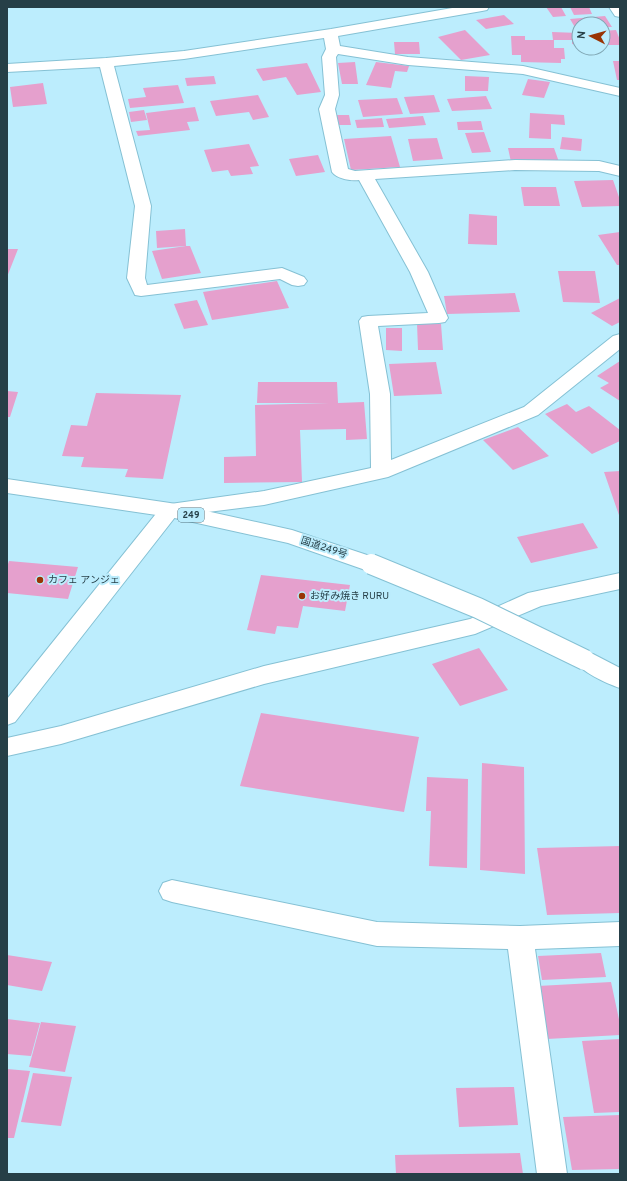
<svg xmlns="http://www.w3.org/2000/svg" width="627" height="1181" font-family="Overpass,'Noto Sans JP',sans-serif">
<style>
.building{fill:#e5a0cd}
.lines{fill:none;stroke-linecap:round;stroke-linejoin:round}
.minor-casing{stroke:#85c1d4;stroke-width:2}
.highway-casing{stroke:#85c1d4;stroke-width:2}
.minor{fill:#fff;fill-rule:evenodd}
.highway{fill:#fff;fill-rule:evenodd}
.highway-bridge-casing{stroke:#85c1d4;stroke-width:22;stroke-linecap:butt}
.highway-bridge{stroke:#fff;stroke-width:20}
.poi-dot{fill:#993404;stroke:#bcedfd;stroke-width:1.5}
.labels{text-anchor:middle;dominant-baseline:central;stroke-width:4;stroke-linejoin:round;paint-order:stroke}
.shield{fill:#bcedfd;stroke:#53737e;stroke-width:1}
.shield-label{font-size:9px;font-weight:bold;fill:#263f47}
.street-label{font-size:10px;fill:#263f47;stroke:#bcedfd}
.poi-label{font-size:10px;fill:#263f47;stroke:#bcedfd;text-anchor:start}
</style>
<rect width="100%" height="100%" fill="#bcedfd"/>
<path class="building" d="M546,7H561L566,16L553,17Z
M570,7H589L592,14L574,15Z
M504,15L514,24L486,29L476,20Z
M605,16L612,27H603V24H579V29H576L570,19Z
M465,30L490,55L461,60L438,37Z
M616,30L620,40V45H603V31Z
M552,32L579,33V45L572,44V40H553Z
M511,36H525V40H554V48H564L565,59H561V63L521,62V55H512Z
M394,42H419L420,54H395Z
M613,61H620V80H617Z
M355,62L358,84H342L338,63Z
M376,62L409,66L407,72L395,71L391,88L366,85Z
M307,63L321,92L297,95L286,77L263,81L256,69Z
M214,76L216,84L187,86L185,78Z
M465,76L489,77L488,91H465Z
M528,79L550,82L544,98L522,95Z
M43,83L47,104L13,107L10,87Z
M178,85L184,103L130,108L128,99L146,97L143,88Z
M258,95L269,117L253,120L249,112L216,116L210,101Z
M434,95L440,112L410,114L404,97Z
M486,96L492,109L452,111L447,99Z
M397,98L403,114L363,117L358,100Z
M195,107L199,121L187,122L190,130L138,136L136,131L150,130L146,113Z
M144,110L147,120L131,122L129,112Z
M530,113L564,115L565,125L551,124V139L529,138Z
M334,115H349L351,125H336Z
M423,116L426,125L389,128L386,119Z
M382,118L384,127L357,128L355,120Z
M481,121L483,130H458L457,122Z
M484,132L491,152L472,153L465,133Z
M391,136L400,167L351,170L344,139Z
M562,137L582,139L581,151L560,149Z
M437,138L443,159L413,161L408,139Z
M249,144L259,166L250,167L253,174L231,176L228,170L212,172L204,150Z
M508,148H554L559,162H511Z
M318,155L325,172L296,176L289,159Z
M613,180L620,200V206L582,207L574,181Z
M521,187H556L560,206H524Z
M469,214L497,216V245L468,244Z
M185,229L186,246L157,248L156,231Z
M620,232V265H617L598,235Z
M186,246H190L201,273L162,279L152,251Z
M7,249H18L7,277Z
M558,271H595L600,303L563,302Z
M277,281L289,308L212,320L203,292Z
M515,293L520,312L447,314L444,296Z
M620,298V322L612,326L591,313Z
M197,300L208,325L184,329L174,304Z
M417,323L441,324L443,350H418Z
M386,328H402V351L386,350Z
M620,361V401L600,388L609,383L597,376Z
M436,362L442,394L394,396L389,364Z
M258,382H337L338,403L364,402L367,439L346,440V429L300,430L302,482L224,483V457L256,456L255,405L329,403H257Z
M7,391L18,392L10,417H7Z
M96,393L181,395L163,479L125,477L128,469L81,467L84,457L62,456L71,425L87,426Z
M567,404L576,412L589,406L620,430V441L592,454L545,414Z
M518,427L549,456L513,470L483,440Z
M620,471V518L604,472Z
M583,523L598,548L531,563L517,537Z
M9,561L78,567L68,599L7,593V567Z
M261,575L350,585L345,611L303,606L298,628L277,626L275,634L247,630Z
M479,648L508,690L460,706L432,664Z
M261,713L419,737L404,812L240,786Z
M482,763L524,767L525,874L480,870Z
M427,777L468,779L467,868L429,866L431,811H426Z
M620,846V913L547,915L537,848Z
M601,953L606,977L542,980L538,956Z
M7,955L52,962L42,991L7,985Z
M611,982L620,1024V1035L547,1039L538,986Z
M7,1019L40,1023L31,1056L7,1054Z
M41,1022L76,1026L65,1072L29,1067Z
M620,1039V1112L594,1113L582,1041Z
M7,1069L30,1071L14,1138H7Z
M33,1073L72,1077L61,1126L21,1122Z
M514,1087L518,1125L459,1127L456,1088Z
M620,1115V1169L572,1170L563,1117Z
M520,1153L523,1174H396L395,1155Z"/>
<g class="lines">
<g class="minor-casing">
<path id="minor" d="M458,7H489L487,10L482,11L338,36L340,46L408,57L523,66L620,88V96L523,74L408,65L338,54L336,57L339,95L335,109L348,169L355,171L515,160L599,161L620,166V176L599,171L515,170L375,179L428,272L448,318L445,322L439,323L378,326L390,394L391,460L524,407L613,336L620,334V349L538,415L388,477L264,505L176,516L15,722L7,725V699L163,505L264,491L371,468L370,394L359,321L362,317L368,316L428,313L410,272L359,180C351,181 337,179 332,172L319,109L325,95L322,57L326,49L324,38L184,59L114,66L151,206L145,278L147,285L282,268L304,277L307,281L304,285L298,286L292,285L280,279L141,296L135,295L127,278L135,206L100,67L7,72V64L106,58L184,51L331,29Z
M609,7H620V17L615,16Z
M620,573V589L541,606L475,634L264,684L61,744L7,756V738L61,726L264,666L470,619L528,593Z
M172,880L377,922L520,926L620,922V946L535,949L567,1174H537L508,949L377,946L172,902L163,899L159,891L163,883Z"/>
</g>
<g class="highway-casing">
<path id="highway" d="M7,479L170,503L292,530L379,559L382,564L379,569L371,572L288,543L170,517L7,493Z
M585,652L593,654L620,668V688C607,684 580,671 574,660L577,654Z"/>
</g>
<use href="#minor" class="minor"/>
<use href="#highway" class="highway"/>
<g class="highway-bridge-casing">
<path id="highway-bridge" d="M371,564L478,608L585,660"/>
</g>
<use href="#highway-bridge" class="highway-bridge"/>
</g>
<g class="poi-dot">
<circle cx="40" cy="580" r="4"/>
<circle cx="302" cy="596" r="4"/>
</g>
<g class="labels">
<rect class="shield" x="178" y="508" width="26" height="14" rx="3"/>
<g class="shield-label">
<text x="191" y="515">249</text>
</g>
<g class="street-label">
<text transform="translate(324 548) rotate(18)">国道249号</text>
</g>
<g class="poi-label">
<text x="48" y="580">カフェ アンジェ</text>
<text x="310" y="596">お好み焼き RURU</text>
</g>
</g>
<rect width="627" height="1181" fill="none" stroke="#263f47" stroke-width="16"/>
<g transform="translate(591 36) rotate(276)"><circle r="19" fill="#bcedfd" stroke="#80a7b4"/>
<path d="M0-3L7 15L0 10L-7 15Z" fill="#993404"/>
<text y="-6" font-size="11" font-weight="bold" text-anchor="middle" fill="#263f47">N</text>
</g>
</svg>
